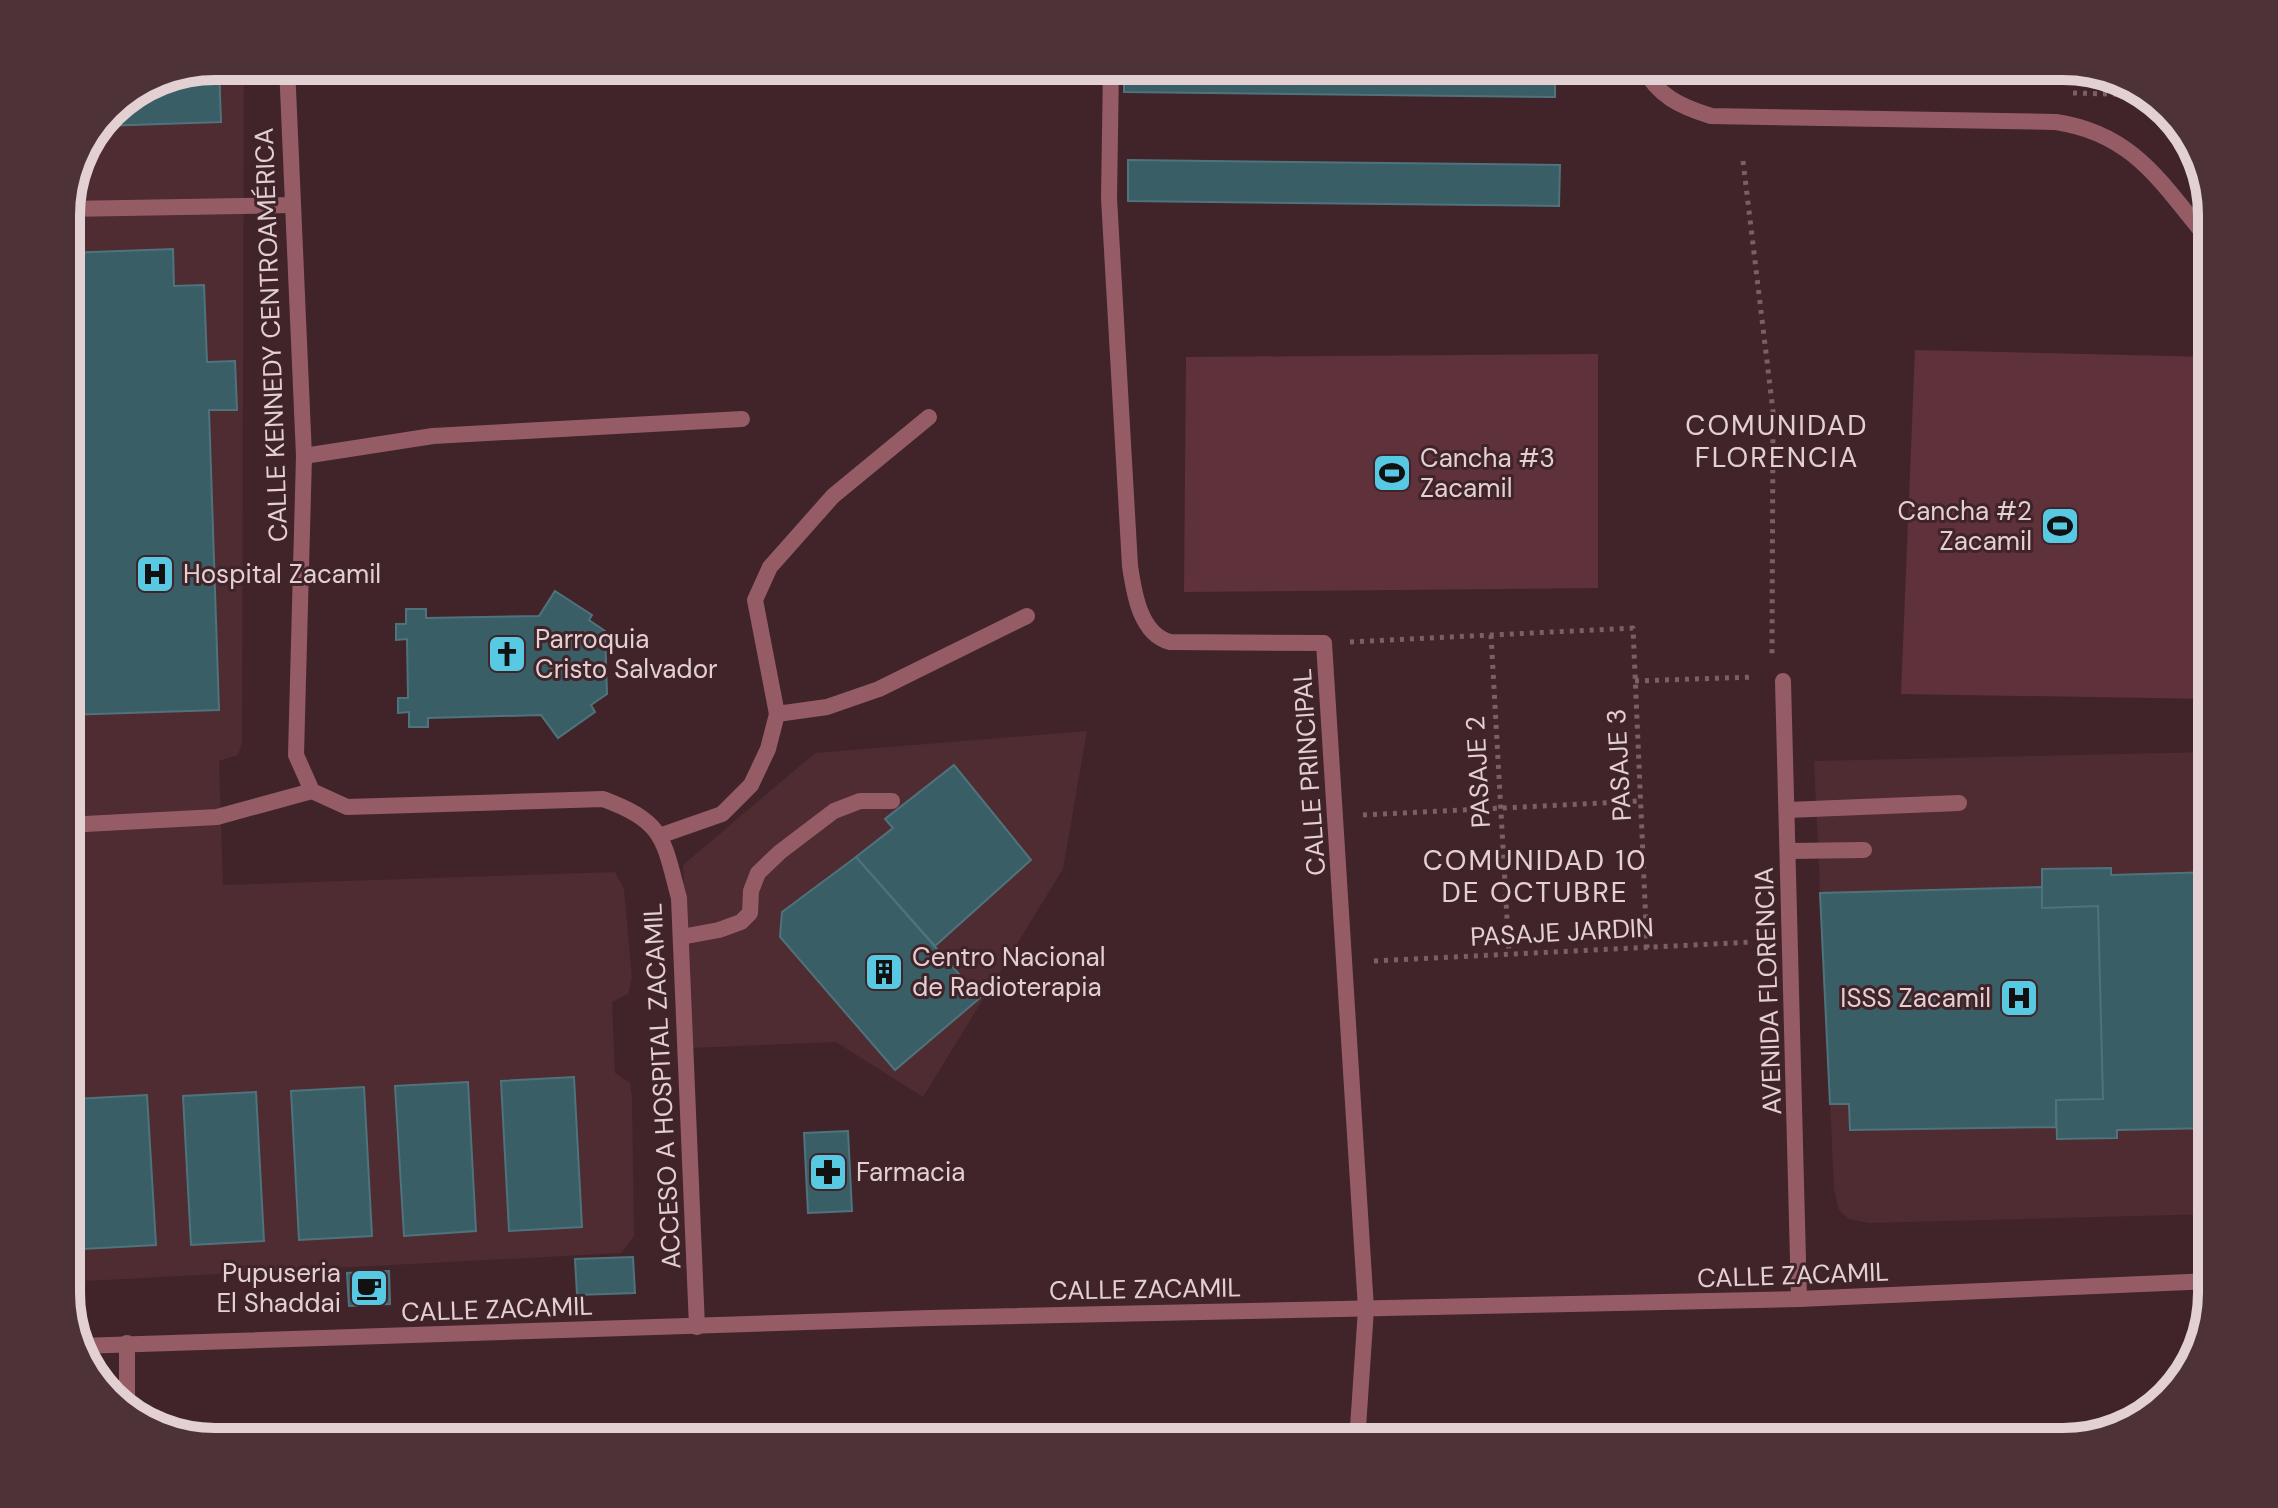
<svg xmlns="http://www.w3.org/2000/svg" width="2278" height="1508" font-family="'DM Sans',sans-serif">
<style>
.built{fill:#4f2b32}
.green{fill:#5f313a}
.building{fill:#3a5e66;stroke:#4f737c;stroke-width:2}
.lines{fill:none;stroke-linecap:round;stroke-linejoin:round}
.path{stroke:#796064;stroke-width:5;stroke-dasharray:4 6;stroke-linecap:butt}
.service{stroke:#955c66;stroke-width:16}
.minor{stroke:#955c66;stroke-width:16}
.tertiary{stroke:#955c66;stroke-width:16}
.labels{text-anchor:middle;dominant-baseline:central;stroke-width:6;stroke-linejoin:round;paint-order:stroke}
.street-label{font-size:26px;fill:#e3d0d2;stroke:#402429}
.poi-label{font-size:26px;fill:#e3d0d2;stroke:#402429;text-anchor:start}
.neighbourhood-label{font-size:28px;letter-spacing:2px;fill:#e3d0d2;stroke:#402429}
.rim{fill:none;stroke:#e3d0d2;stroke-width:10}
</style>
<rect width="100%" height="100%" fill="#402429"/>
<path class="built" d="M215,66H244L242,743L238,755L219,761L223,885L615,872L624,889L632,978L628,994L612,1002L615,1073L630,1083L632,1098L634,1236L621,1253L86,1281V1297L66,1298V206L110,109L158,77Z
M1087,731L1063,869L923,1097L836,1042L691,1048L683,865L815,753Z
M2212,752V1214L1869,1223L1849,1219L1839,1210L1834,1189L1814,761Z"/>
<path class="green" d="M1915,350L2212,357V699L1901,694Z
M1598,354V588L1184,592L1186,357Z"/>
<path class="building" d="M215,66H219L221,122L102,126L110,109L158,77Z
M1124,66H1555V97L1124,92Z
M1128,160L1560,165L1559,206L1128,201Z
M173,249L174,286L204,285L207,362L235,361L237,410H209L219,710L66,715V253Z
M555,591L592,615L589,620L605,631L607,694L591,705L595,712L558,738L541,715L428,718V727H409V712L398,713V698H408L407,639L396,640V624H406V609H426V618L539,616Z
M954,765L1031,860L935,946L856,857L893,828L885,819Z
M856,857L980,998L895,1070L780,937L782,912Z
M2111,868V875L2212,872V1128L2117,1130V1138L2057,1139L2056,1100L2103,1099L2098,906L2042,908V869Z
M2042,887V908L2098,906L2103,1099L2056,1100V1127L1850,1130L1849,1104H1830L1820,893Z
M574,1077L582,1227L509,1231L501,1081Z
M468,1082L476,1231L404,1236L395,1086Z
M364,1087L372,1236L299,1240L291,1091Z
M256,1092L264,1241L191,1245L183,1096Z
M147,1095L156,1245L83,1249L75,1099Z
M848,1131L852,1211L808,1213L804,1133Z
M633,1257L635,1293L577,1295L575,1259Z
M389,1271L390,1304L349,1306L347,1273Z"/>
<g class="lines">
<path class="path" d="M2073,93L2149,95
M1743,161L1773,411L1772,655
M1491,635L1509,954
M1350,642L1633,628L1647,948
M1635,681L1754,677
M1363,815L1640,801
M1374,961L1751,942"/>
<path class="service" d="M1642,66C1658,96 1679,106 1711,116L2056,122C2136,134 2163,186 2212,244
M66,209L292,205
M304,456L433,436L742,419
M777,714L827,707L879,689L1027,616
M1787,810L1959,803
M66,825L217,817L312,791
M662,835L722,814L751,785L768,749L777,714L755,600L770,567L833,496L929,417
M1788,851L1864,850
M681,937L719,930L741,922L750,913L751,891L758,873L780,852L834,811L860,801H892"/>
<path class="minor" d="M287,66L304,456L296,755L312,791L347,807L603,799C665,822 663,839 679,898L697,1327
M1111,66L1109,198L1130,566C1134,593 1140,634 1170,642L1324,643L1366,1309L1357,1442
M1783,681L1799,1299
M127,1343V1412"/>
<path class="tertiary" d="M79,1346L929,1318L1799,1299L2212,1281"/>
</g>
<defs>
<g id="stadium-square" transform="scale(2)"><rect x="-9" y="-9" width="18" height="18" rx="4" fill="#57c9e2" stroke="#402429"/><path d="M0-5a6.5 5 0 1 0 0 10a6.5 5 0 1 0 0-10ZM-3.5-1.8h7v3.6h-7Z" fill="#111"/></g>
<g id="hospital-square" transform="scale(2)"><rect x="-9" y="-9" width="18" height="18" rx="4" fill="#57c9e2" stroke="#402429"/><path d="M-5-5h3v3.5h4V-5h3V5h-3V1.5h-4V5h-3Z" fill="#111"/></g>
<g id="church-square" transform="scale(2)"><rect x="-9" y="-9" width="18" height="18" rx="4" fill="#57c9e2" stroke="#402429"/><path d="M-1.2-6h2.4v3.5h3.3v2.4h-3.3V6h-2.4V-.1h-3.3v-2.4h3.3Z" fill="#111"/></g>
<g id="building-square" transform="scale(2)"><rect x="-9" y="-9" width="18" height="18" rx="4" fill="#57c9e2" stroke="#402429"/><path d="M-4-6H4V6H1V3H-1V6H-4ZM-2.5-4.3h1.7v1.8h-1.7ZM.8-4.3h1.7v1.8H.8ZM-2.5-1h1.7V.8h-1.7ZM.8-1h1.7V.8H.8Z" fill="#111"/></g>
<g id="pharmacy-square" transform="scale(2)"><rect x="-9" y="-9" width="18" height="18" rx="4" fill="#57c9e2" stroke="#402429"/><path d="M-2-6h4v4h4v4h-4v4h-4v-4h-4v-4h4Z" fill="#111"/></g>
<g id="cafe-square" transform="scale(2)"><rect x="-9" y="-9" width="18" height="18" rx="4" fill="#57c9e2" stroke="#402429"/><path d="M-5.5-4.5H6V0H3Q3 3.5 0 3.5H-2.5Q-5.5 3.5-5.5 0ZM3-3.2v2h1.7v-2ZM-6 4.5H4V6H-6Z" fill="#111"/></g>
</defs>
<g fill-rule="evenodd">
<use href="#stadium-square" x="1392" y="473"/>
<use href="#stadium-square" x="2060" y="526"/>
<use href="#hospital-square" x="155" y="574"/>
<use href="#church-square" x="507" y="654"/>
<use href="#building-square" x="884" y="972"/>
<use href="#hospital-square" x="2019" y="998"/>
<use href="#pharmacy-square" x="828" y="1172"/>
<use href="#cafe-square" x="369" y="1288"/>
</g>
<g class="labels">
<g class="street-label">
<text transform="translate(271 335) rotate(-92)">CALLE KENNEDY CENTROAMÉRICA</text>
<text transform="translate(1619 765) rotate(-93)">PASAJE 3</text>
<text transform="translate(1309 772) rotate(-94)">CALLE PRINCIPAL</text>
<text transform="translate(1478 772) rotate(-93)">PASAJE 2</text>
<text transform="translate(1562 932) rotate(-3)">PASAJE JARDIN</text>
<text transform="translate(1768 991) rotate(-92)">AVENIDA FLORENCIA</text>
<text transform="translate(662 1086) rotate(-93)">ACCESO A HOSPITAL ZACAMIL</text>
<text transform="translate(1793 1275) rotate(-2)">CALLE ZACAMIL</text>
<text transform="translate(1145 1289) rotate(-1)">CALLE ZACAMIL</text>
<text transform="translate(497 1309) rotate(-2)">CALLE ZACAMIL</text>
</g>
<g class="poi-label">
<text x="1420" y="458">Cancha #3<tspan x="1420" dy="30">Zacamil</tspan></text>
<text x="2032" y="511" text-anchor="end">Cancha #2<tspan x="2032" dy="30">Zacamil</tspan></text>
<text x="183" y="574">Hospital Zacamil</text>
<text x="535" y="639">Parroquia<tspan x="535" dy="30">Cristo Salvador</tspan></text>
<text x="912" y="957">Centro Nacional<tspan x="912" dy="30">de Radioterapia</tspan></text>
<text x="1991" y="998" text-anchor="end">ISSS Zacamil</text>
<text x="856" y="1172">Farmacia</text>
<text x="341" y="1273" text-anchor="end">Pupuseria<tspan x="341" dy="30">El Shaddai</tspan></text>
</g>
<g class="neighbourhood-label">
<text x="1777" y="425">COMUNIDAD<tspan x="1777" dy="32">FLORENCIA</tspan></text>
<text x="1535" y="860">COMUNIDAD 10<tspan x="1535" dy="32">DE OCTUBRE</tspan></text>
</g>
</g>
<path d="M0 0H2278V1508H0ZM215 80H2063A135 135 0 0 1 2198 215V1293A135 135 0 0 1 2063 1428H215A135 135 0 0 1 80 1293V215A135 135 0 0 1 215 80Z" fill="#4d3237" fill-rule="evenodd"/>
<path class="rim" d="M215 80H2063A135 135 0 0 1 2198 215V1293A135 135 0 0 1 2063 1428H215A135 135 0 0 1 80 1293V215A135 135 0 0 1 215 80Z"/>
</svg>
